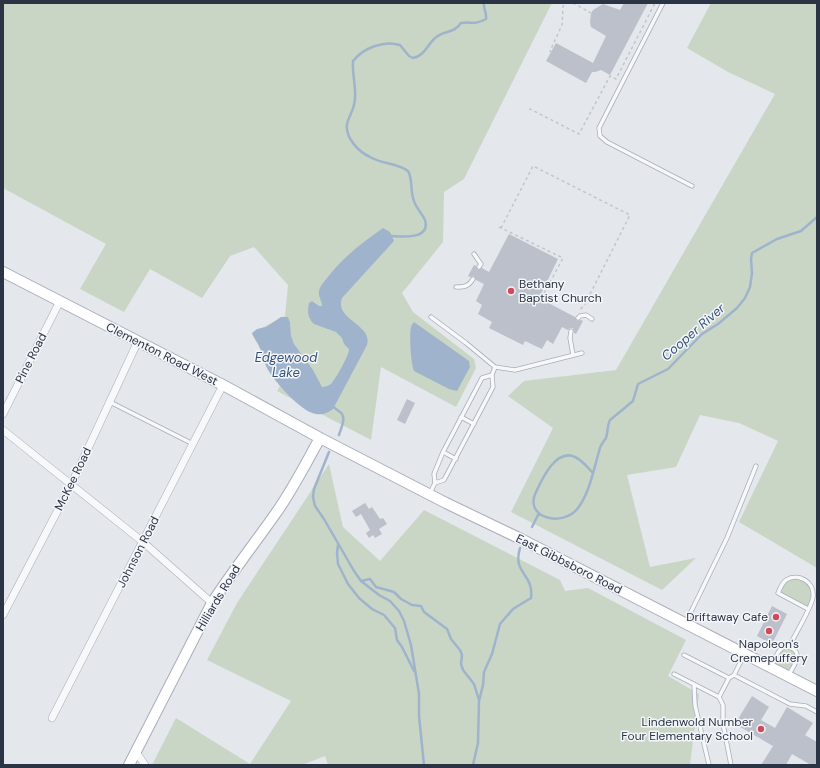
<svg xmlns="http://www.w3.org/2000/svg" width="820" height="768" font-family="'DM Sans',sans-serif">
<style>
.green{fill:#c9d6c5}
.water{fill:#9fb4cc}
.lines{fill:none;stroke-linecap:round;stroke-linejoin:round}
.stream{stroke:#9fb4cc;stroke-width:2.5}
.building{fill:#bbc0ca}
.lane-casing{stroke:#a9aeb7;stroke-width:5}
.street-casing{stroke:#a9aeb7;stroke-width:8}
.secondary-casing{stroke:#a9aeb7;stroke-width:12}
.path{stroke:#c2c5cb;stroke-width:1.5;stroke-dasharray:3 3;stroke-linecap:butt}
.lane{stroke:#f7f8fa;stroke-width:3.5}
.street{stroke:#f7f8fa;stroke-width:7}
.secondary{stroke:#fff;stroke-width:10}
.poi-dot{fill:#d1495b;stroke:#f4f6f9;stroke-width:1.5}
.labels{text-anchor:middle;dominant-baseline:central;stroke-width:3;stroke-linejoin:round;paint-order:stroke}
.poi-label{font-size:12px;fill:#2b3445;stroke:#f4f6f9;text-anchor:end}
.street-label{font-size:12px;fill:#2b3445;stroke:#f4f6f9}
.water-label{font-size:13px;font-style:italic;fill:#34527a;stroke:#f4f6f9}
</style>
<rect width="100%" height="100%" fill="#e4e7ec"/>
<path class="green" d="M3,3H552L464,179L444,192L443,242L402,293L413,312L474,359L476,368L456,407L381,367L371,440L277,391L280,386L252,333L285,316L288,285L254,247L230,256L202,298L150,269L124,312L80,289L106,244L3,188Z
M711,3H817V568L739,522L778,441L739,423L700,415L676,467L627,475L650,567L696,558L662,590L511,512L553,428L508,396L524,381L616,370L775,94L728,72L687,48Z
M329,464L343,527L380,561L424,510L560,580L565,591L588,588L686,640L668,676L699,694L690,765H328L325,756L302,765H152L176,718L250,764L291,701L207,660L237,603Z
M790,578L806,580L813,592L808,609L778,593L782,585Z
M783,648H792L797,656L788,676L771,667Z"/>
<path class="water" d="M383,228L390,232L394,241L342,298C334,320 373,324 367,345L333,409C328,413 323,415 316,414C301,412 274,381 267,368C263,360 262,351 258,344C256,340 253,337 252,333L257,329L266,327L281,317H288L290,323L291,336L294,344L313,370L322,387C325,387 328,386 331,384C336,378 349,356 349,349L344,344L342,338L336,332L314,324C308,318 307,312 309,303L312,301L319,306H322C322,300 318,297 319,291C320,286 324,282 327,278C343,257 362,243 383,228Z
M414,322L469,361L470,367L457,391L449,389L414,371C411,365 409,335 411,327C411,325 413,324 414,322Z"/>
<g class="lines">
<path class="stream" d="M390,236C400,236 431,241 425,220C422,213 416,208 414,201C410,192 413,179 408,171C397,163 382,164 370,157C359,152 345,138 347,124C349,115 355,109 355,98C356,86 352,73 353,61C363,48 384,40 400,45L409,56L413,58C424,56 427,46 434,39C441,31 451,33 456,28C458,27 459,25 461,23C473,21 472,26 486,19C487,13 483,8 484,3
M332,405C335,409 337,410 340,412C347,417 341,428 339,435
M329,452L314,489L313,497L315,506L324,519L354,571L361,581L379,595L390,601L399,611L404,621L411,645L419,694V716L424,765
M593,473C588,468 582,460 575,457C556,448 542,479 536,492C523,518 563,528 578,508C590,492 594,468 600,448C601,445 604,441 606,438C608,432 607,426 610,420L633,401L638,384L668,369L702,334L718,324L737,308L745,298L750,287L752,273L751,259L752,253L777,239L801,231L817,217
M532,527L539,513
M338,545L337,553L338,564L348,584L359,598L372,609L384,615L395,628L397,640L402,647L414,671
M361,581L370,579L376,587L394,592L401,599L412,605L421,606L424,612L447,629L451,639L460,650L462,655L461,664L463,670L474,684L479,700
M473,765L478,743L479,701L483,685L484,672L492,654L500,624L513,609L531,598C534,573 512,574 520,548"/>
</g>
<path class="building" d="M624,3H648L610,75L601,70L595,72H592L586,83L546,61L556,43L593,63L606,36L591,27L590,22L591,14L593,10L603,4L620,10Z
M509,234L558,259L539,298L575,317L577,321L581,320L583,321L576,334L574,333L573,328H570L568,330L562,327L553,344L547,340L542,349L525,341L523,345L489,328L492,322L478,314L482,305L476,301L484,284L476,280L474,276L470,277L468,276L474,265L476,266L478,270L482,268L489,272Z
M407,399L415,403L405,424L397,420Z
M365,503L369,509L372,507L380,519L383,518L387,524L379,529L382,534L375,538L373,535L369,538L366,533L370,530L361,514L356,517L352,511Z
M772,606L787,614L772,644L757,636Z
M752,696L769,707L761,720L775,728L787,707L813,723L805,735L817,742V765H811L792,754L786,765H761L773,746L735,724Z"/>
<g class="lines">
<g class="lane-casing">
<path id="lane" d="M663,3L599,128L600,136L607,142L692,186
M474,254L481,264L479,267
M456,287C465,287 469,286 473,279
M431,317L466,343L495,367L515,370L582,353
M578,318L580,316L586,315L592,319
M571,331L570,338L573,355
M110,402L193,444
M461,417L474,424
M443,452L456,459
M435,483L444,480L493,387L492,375L495,367
M430,493L435,483L434,474L443,452L482,378L492,375
M686,622L727,538L756,466
M789,647C794,636 812,607 813,597C815,582 798,572 786,580C782,583 780,588 778,593L808,609
M684,655L729,678
M771,667C774,662 776,654 780,650C786,643 799,649 797,658C796,664 791,670 789,675
M674,674L719,697L729,678L734,675L744,655
M734,675L790,704L806,706L817,712
M694,684L695,705L709,765
M719,697L723,705V724L731,765"/>
</g>
<g class="street-casing">
<path id="street" d="M3,414L60,301
M3,430L143,542L212,603
M3,615L71,485L138,341
M52,718L223,385
M136,752L145,765"/>
</g>
<g class="secondary-casing">
<path id="secondary" d="M3,272L223,385L320,438L446,503L521,539L817,691
M129,765L212,603C232,572 255,543 276,513C293,489 306,463 320,438"/>
</g>
<path class="path" d="M573,3L591,13
M552,52L550,51L562,25L563,7L564,3
M530,110V109L579,134L610,76L616,79L655,3
M499,227L563,258L541,299
M501,228L533,166L630,215L584,306L579,310"/>
<use href="#lane" class="lane"/>
<use href="#street" class="street"/>
<use href="#secondary" class="secondary"/>
</g>
<g class="poi-dot">
<circle cx="511" cy="291" r="4"/>
<circle cx="776" cy="617" r="4"/>
<circle cx="769" cy="631" r="4"/>
<circle cx="761" cy="729" r="4"/>
</g>
<g class="labels">
<g class="poi-label">
<text x="519" y="284" text-anchor="start">Bethany<tspan x="519" dy="14">Baptist Church</tspan></text>
<text x="768" y="617">Driftaway Cafe</text>
<text x="769" y="644" text-anchor="middle">Napoleon's<tspan x="769" dy="14">Cremepuffery</tspan></text>
<text x="753" y="722">Lindenwold Number<tspan x="753" dy="14">Four Elementary School</tspan></text>
</g>
<g class="street-label">
<text transform="translate(162 354) rotate(27)">Clementon Road West</text>
<text transform="translate(31 358) rotate(-63)">Pine Road</text>
<text transform="translate(73 479) rotate(-64)">McKee Road</text>
<text transform="translate(138 552) rotate(-63)">Johnson Road</text>
<text transform="translate(569 564) rotate(27)">East Gibbsboro Road</text>
<text transform="translate(218 598) rotate(-59)">Hilliards Road</text>
</g>
<g class="water-label">
<text transform="translate(693 332) rotate(-41)">Cooper River</text>
<text x="286" y="357">Edgewood<tspan x="286" dy="15">Lake</tspan></text>
</g>
</g>
<rect width="820" height="768" fill="none" stroke="#2b3445" stroke-width="8"/>
</svg>
